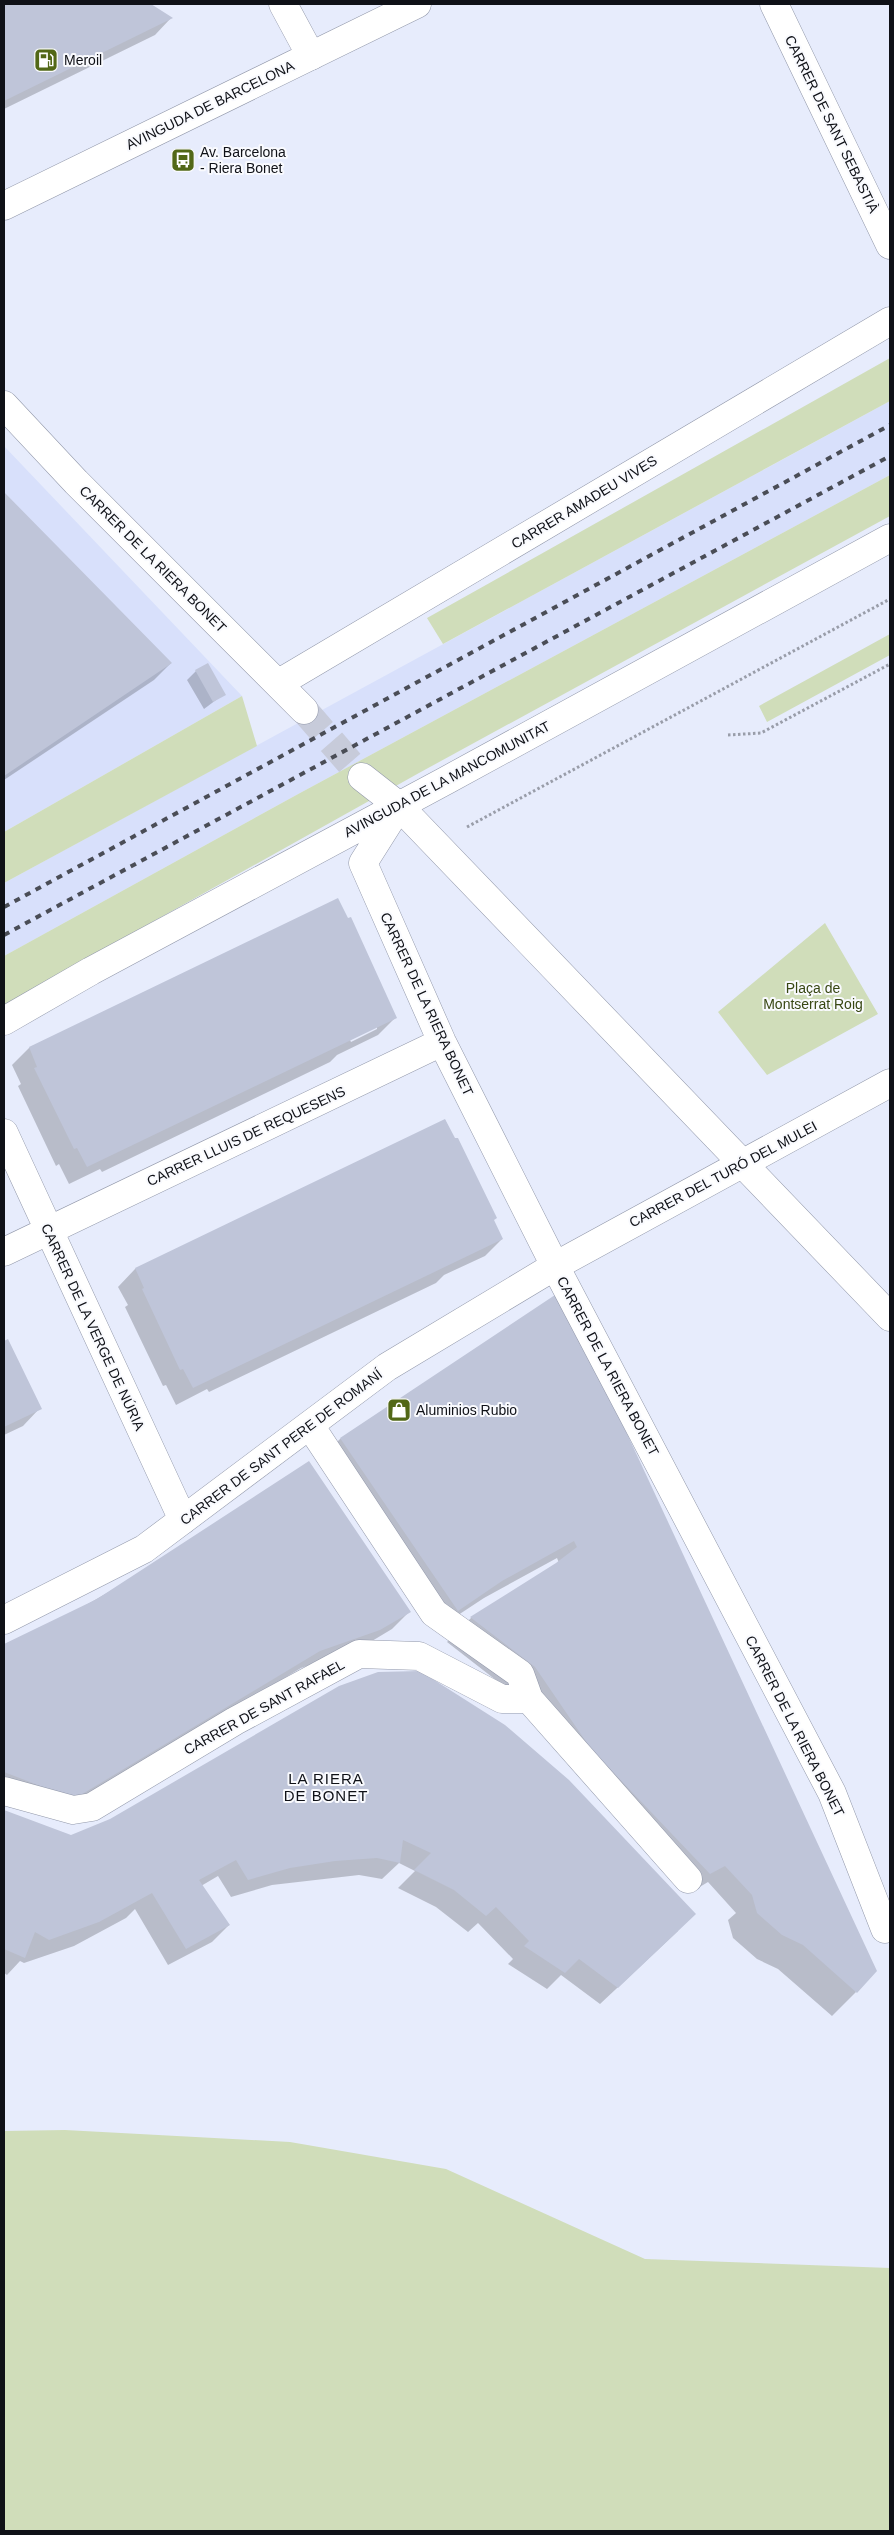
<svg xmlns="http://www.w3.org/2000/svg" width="894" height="2535" font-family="Helvetica,sans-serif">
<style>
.built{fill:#d8e0fb}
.green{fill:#d0ddba}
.shadow{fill:#0003;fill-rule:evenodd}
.building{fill:#bfc5d9}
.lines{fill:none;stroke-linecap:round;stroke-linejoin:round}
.street-tunnel{stroke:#c7cbda;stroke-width:28;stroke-dasharray:28 14;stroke-linecap:butt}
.street-casing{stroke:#9298aa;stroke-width:29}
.secondary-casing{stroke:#9298aa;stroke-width:29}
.path{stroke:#999da9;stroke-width:3;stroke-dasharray:2.5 2.5;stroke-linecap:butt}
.street{stroke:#fff;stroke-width:28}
.secondary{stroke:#fff;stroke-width:28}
.rail{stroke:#4a4d56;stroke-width:4;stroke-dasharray:6 6;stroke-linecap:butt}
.labels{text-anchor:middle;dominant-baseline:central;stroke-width:4;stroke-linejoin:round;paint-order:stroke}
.poi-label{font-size:14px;fill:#0f1117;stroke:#f9fafe;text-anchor:start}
.street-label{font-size:14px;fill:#0f1117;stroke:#f9fafe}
.park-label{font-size:14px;fill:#374612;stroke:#f9fafe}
.neighbourhood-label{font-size:15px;letter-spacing:1px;fill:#0f1117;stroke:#f9fafe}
</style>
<rect width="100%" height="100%" fill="#e7ecfc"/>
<path class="built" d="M890,401V475L300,793L4,956V883Z
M4,446L242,696L4,832Z"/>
<path class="green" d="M890,358V401L443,644L427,618Z
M890,475V516L419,773L4,1005V956L300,793Z
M890,634V655L767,722L759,706Z
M242,696L257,746L4,883V832Z
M825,923L878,1014L767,1075L718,1012Z
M65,2130L290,2142L446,2169L645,2259L890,2268V2531H4V2131Z"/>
<path class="shadow" d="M4,4H149L171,18L155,35L4,109Z
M4,494L171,663L154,680L4,780Z
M196,671L224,694L204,709L187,680Z
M298,919L395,1018L378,1035L337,1055L330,1062L102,1172L100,1169L69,1184L59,1164L56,1166L18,1086L21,1084L12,1065L29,1048ZM377,1026V1029L351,1042L350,1040Z
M445,1120L502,1239L485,1256L444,1275L436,1283L209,1392L207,1389L176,1405L166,1385L163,1386L125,1307L128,1305L118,1287L135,1269Z
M558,1294L856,1992L832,2016L778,1969L757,1959L733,1938L728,1920L736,1913L708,1882L693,1891L510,1691L447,1642L471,1618L559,1563L557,1558L484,1598L440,1627L323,1456L340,1439Z
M7,1340L40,1408L23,1426L4,1435V1342Z
M133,1578L409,1612L392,1629L362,1647L301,1668L56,1816L4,1796V1645L60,1620Z
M339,1688L678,1931L600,2004L561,1975L547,1989L508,1964L513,1959L478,1923L468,1932L436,1907L398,1888L415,1871L399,1863L382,1879L359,1875L272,1885L231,1897L218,1876L201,1886L229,1925L212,1942L168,1965L135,1909L126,1918L74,1946L24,1963L20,1961L7,1975L4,1973V1811L71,1836L111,1820Z"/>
<path class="building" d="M4,4H151L173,18L4,101Z
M4,492L172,663L4,776Z
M208,663L226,695L213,702L195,670Z
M338,898L348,918L351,917L397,1018L87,1167L77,1148L74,1149L34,1068L37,1067L29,1047Z
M445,1119L455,1138H458L497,1218L494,1220L503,1239L193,1388L183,1369L180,1370L142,1289L144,1288L135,1268Z
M558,1293L622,1423L877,1971L857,1993L803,1945L782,1935L757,1913L752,1895L725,1866L710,1874L591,1749L535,1667L470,1617L556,1563L577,1547L574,1541L502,1581L458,1611L340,1438Z
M8,1339L42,1409L4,1427V1341Z
M309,1461L411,1612L380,1630L320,1651L74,1799L4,1772V1644L97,1599Z
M420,1671L505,1725L569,1780L696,1914L618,1988L579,1959L565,1973L524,1946L529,1941L496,1907L486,1916L454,1890L414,1870L431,1853L403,1840L400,1863L377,1858L335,1861L290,1868L248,1880L236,1860L199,1880L230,1925L186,1949L152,1893L99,1922L49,1940L35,1932L25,1958L4,1949V1810L71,1835L110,1819L339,1686L378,1672Z"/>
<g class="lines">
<path class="street-tunnel" d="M304,710L362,777"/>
<g class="street-casing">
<path id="street" d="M283,4L311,56
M774,4L890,245
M4,405L76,482L304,710
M279,683L890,321
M362,777L399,806L890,1317
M399,806L363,863L442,1042L555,1266L832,1793L885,1929
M4,1021L91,971L447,780L890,538
M4,1133L183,1520
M4,1252L442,1042
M311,1427L434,1613L520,1674L529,1699L688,1879
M4,1620L144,1549L387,1367L555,1266L890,1083
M4,1791L73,1810L92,1807L235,1721L359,1654L419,1656L502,1699H529"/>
</g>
<g class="secondary-casing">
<path id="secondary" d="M4,206L417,4"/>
</g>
<path class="path" d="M728,735L761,733L890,664
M467,827L890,599"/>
<use href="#street" class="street"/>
<use href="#secondary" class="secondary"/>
<path class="rail" d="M4,907L890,425
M4,935L890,456"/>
</g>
<defs>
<g id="fuel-square" transform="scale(1.25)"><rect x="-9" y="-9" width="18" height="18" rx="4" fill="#526817" stroke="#f9fafe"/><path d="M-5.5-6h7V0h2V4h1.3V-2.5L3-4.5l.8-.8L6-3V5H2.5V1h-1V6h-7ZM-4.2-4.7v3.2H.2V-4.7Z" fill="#fff"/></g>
<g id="bus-square" transform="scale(1.25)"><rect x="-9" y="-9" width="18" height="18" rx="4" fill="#526817" stroke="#f9fafe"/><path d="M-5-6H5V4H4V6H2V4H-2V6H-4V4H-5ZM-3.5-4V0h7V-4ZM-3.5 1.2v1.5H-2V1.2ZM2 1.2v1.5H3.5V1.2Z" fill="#fff"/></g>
<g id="shop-square" transform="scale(1.25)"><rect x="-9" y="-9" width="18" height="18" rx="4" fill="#526817" stroke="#f9fafe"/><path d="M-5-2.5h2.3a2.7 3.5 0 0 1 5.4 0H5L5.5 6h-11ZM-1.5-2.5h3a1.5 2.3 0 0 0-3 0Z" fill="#fff"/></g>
</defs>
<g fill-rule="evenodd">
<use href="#fuel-square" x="46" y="60"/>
<use href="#bus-square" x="183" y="160"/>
<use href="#shop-square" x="399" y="1410"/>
</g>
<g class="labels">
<g class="poi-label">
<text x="64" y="60">Meroil</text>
<text x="200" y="152">Av. Barcelona<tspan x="200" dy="16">- Riera Bonet</tspan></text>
<text x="416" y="1410">Aluminios Rubio</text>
</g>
<g class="street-label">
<text transform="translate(210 105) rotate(-26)">AVINGUDA DE BARCELONA</text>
<text transform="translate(832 124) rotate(64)">CARRER DE SANT SEBASTIÀ</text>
<text transform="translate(584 502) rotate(-31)">CARRER AMADEU VIVES</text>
<text transform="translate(153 559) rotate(45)">CARRER DE LA RIERA BONET</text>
<text transform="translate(447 779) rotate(-28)">AVINGUDA DE LA MANCOMUNITAT</text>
<text transform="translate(427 1004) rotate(65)">CARRER DE LA RIERA BONET</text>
<text transform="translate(246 1136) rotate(-25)">CARRER LLUIS DE REQUESENS</text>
<text transform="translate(723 1174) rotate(-28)">CARRER DEL TURÓ DEL MULEI</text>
<text transform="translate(93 1327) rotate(65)">CARRER DE LA VERGE DE NÚRIA</text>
<text transform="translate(608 1366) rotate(62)">CARRER DE LA RIERA BONET</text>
<text transform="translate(281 1447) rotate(-37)">CARRER DE SANT PERE DE ROMANÍ</text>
<text transform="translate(264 1707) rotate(-29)">CARRER DE SANT RAFAEL</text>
<text transform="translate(795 1726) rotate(63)">CARRER DE LA RIERA BONET</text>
</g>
<g class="park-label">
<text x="813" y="988">Plaça de<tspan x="813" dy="16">Montserrat Roig</tspan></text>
</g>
<g class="neighbourhood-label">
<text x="326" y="1778">LA RIERA<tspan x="326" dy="17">DE BONET</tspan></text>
</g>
</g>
<rect width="894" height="2535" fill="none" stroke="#0f1117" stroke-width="10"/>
</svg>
